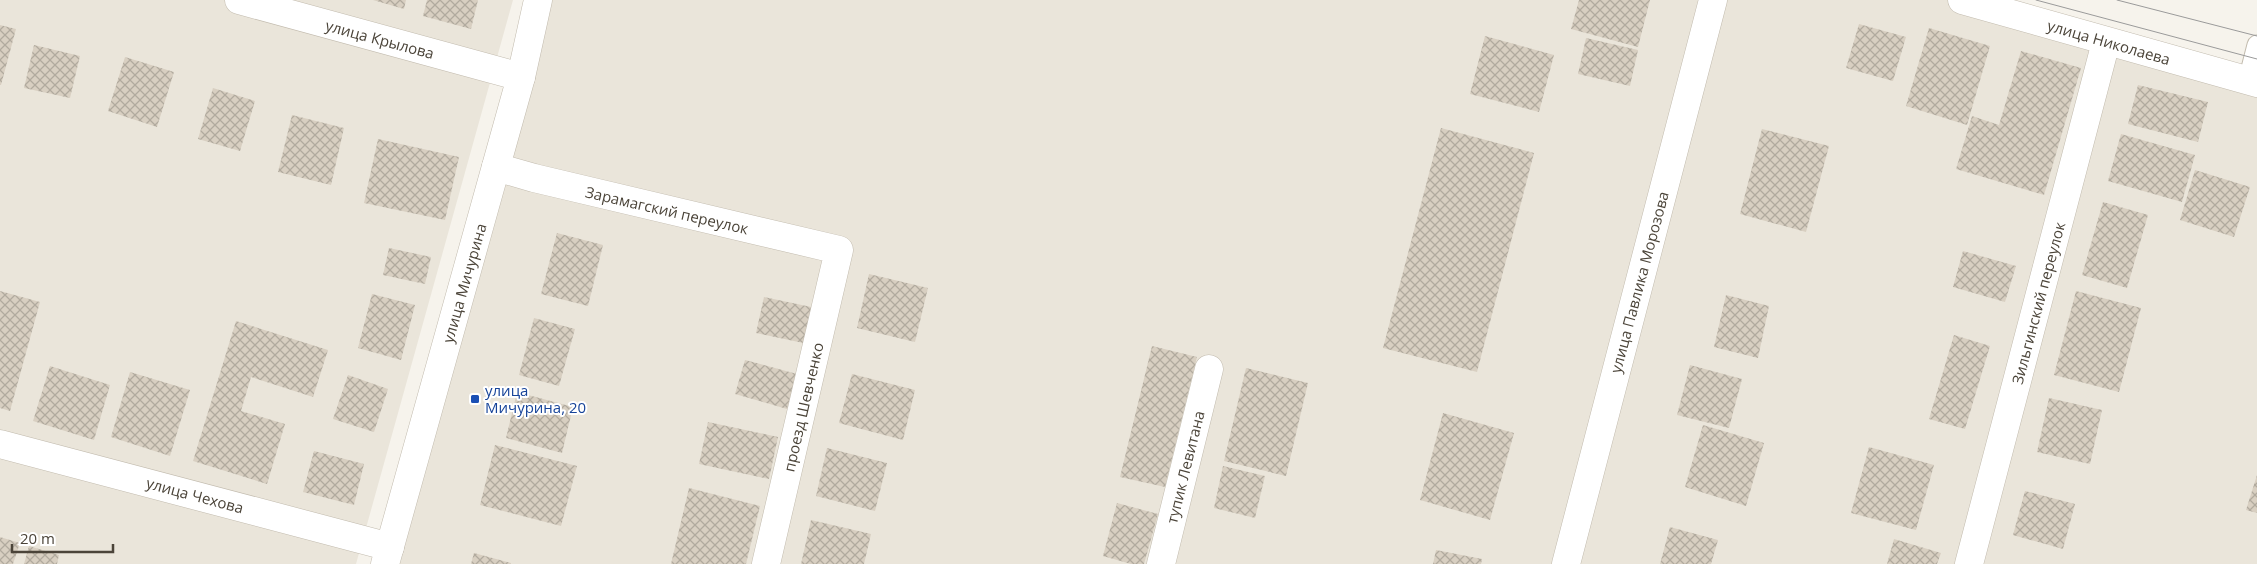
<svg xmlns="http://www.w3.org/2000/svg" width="2257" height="564" font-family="'Open Sans',sans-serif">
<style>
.residential{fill:#eae5da}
.building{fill:url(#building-cross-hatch)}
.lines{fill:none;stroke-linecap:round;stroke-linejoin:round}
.service-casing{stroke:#c2bbae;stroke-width:21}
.minor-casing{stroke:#c2bbae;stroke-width:29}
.tertiary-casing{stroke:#c2bbae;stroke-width:29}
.service{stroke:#fff;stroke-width:19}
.minor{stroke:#fff;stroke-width:28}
.tertiary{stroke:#fff;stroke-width:28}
.tram{stroke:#9a9a9a;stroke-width:1}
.transit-dot{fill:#1a4fb4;stroke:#fff;stroke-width:2}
.labels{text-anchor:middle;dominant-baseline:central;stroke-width:4;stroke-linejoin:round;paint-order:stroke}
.street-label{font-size:15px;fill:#4b4439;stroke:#fff}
.transit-label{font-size:15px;fill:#164399;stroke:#fff;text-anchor:start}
</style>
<defs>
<pattern id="building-cross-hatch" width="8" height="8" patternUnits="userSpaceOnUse" patternTransform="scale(1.25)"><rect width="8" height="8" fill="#d8cfc1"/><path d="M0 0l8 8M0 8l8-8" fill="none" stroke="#b1aa9e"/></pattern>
</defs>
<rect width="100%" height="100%" fill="#f6f3ec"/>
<path class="residential" d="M0,0H513L356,564H0Z
M538,0H1962L2257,83V564H385Z"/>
<path class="building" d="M373,0H406L404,9Z
M427,0H478L471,29L423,16Z
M1579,0H1650L1638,47L1571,29Z
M1859,24L1906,37L1893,81L1846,68Z
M0,25L16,29L1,85H0Z
M1929,28L1990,46L1967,125L1906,106Z
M1485,36L1554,55L1539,112L1470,94Z
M1586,38L1638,50L1630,86L1578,74Z
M34,45L80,56L70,98L24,88Z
M2021,51L2081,68L2044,195L1956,169L1972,116L1999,125Z
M125,57L174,72L157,127L108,111Z
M2138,85L2208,102L2198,142L2128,124Z
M213,88L255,101L240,151L198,139Z
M292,115L344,128L331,185L278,172Z
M1441,128L1534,153L1477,372L1383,348Z
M1762,129L1829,146L1806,232L1740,214Z
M2121,134L2195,155L2182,202L2108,181Z
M378,139L459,157L445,220L364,203Z
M2195,170L2250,187L2234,237L2180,220Z
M2103,202L2148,215L2127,288L2082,275Z
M557,233L603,245L588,306L541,294Z
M389,248L431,257L425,284L383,275Z
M1963,251L2016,266L2005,302L1953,287Z
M869,274L928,288L915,342L857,328Z
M0,291L40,302L10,411L0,408Z
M2076,291L2141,308L2119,392L2054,375Z
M372,294L415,305L401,360L358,348Z
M1726,295L1769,306L1758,358L1714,347Z
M764,297L816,308L808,344L756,333Z
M534,318L575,329L559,386L519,375Z
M236,321L328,350L313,397L251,377L241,411L285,424L267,484L193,461Z
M1954,335L1990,346L1965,429L1929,419Z
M1152,346L1197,357L1165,487L1120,477Z
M745,360L797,374L787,409L735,394Z
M1690,365L1742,379L1729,428L1677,415Z
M50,366L110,385L94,440L33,421Z
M1246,368L1308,383L1286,476L1224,461Z
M130,372L190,390L170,456L111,437Z
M852,374L915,390L903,440L839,423Z
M348,375L388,389L374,432L333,419Z
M517,392L573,407L562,453L506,438Z
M2049,398L2102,410L2090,464L2037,452Z
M1443,413L1514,433L1490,520L1420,500Z
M708,422L778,437L769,479L699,464Z
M1703,425L1764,443L1746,506L1685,487Z
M495,445L577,466L561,526L480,505Z
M1869,447L1934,465L1916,530L1851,513Z
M827,448L887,463L875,511L816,496Z
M314,451L364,464L354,505L303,492Z
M1223,466L1265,476L1255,518L1214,508Z
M2257,475V513L2246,510Z
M689,488L760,506L746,564H671Z
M2025,491L2075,504L2063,549L2013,535Z
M1117,503L1158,514L1144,564H1131L1103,556Z
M811,520L871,534L864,564H801Z
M1670,527L1718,540L1711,564H1660Z
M0,537L20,543L13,564H0Z
M1894,539L1941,553L1937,564H1887Z
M29,546L59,555L57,564H24Z
M1436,550L1482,559L1481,564H1433Z
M474,553L511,563V564H471Z"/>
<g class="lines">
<g class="service-casing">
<path id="service" d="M2248,80L2257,45"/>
</g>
<g class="minor-casing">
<path id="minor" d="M239,0L521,77
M1962,0L2257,83
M496,167L534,178L839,250L766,564
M0,444L390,547
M1161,564L1209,369
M1566,564L1713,0
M1969,564L2106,42"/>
</g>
<g class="tertiary-casing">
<path id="tertiary" d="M385,564L521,77L538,0"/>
</g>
<use href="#service" class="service"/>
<use href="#minor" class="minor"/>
<use href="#tertiary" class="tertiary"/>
<path class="tram" d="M2036,0L2257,59
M2117,0L2257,36"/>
</g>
<rect class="transit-dot" x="470" y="394" width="10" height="10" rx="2.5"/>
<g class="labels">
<g class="street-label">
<text transform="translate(380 39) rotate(15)">улица Крылова</text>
<text transform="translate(2109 42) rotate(16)">улица Николаева</text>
<text transform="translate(667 210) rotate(13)">Зарамагский переулок</text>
<text transform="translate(1639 282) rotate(-75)">улица Павлика Морозова</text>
<text transform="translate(464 283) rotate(-74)">улица Мичурина</text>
<text transform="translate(2038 303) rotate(-75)">Зильгинский переулок</text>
<text transform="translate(803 407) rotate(-77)">проезд Шевченко</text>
<text transform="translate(1185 467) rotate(-76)">тупик Левитана</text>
<text transform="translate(195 495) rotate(15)">улица Чехова</text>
</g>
<g class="transit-label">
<text x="485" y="390">улица<tspan x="485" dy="17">Мичурина, 20</tspan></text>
</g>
</g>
<path d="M12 544v8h101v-8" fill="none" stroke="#4b4439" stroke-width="2.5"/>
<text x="20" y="544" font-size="15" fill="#4b4439" stroke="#ffffff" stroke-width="4" paint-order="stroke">20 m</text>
</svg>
